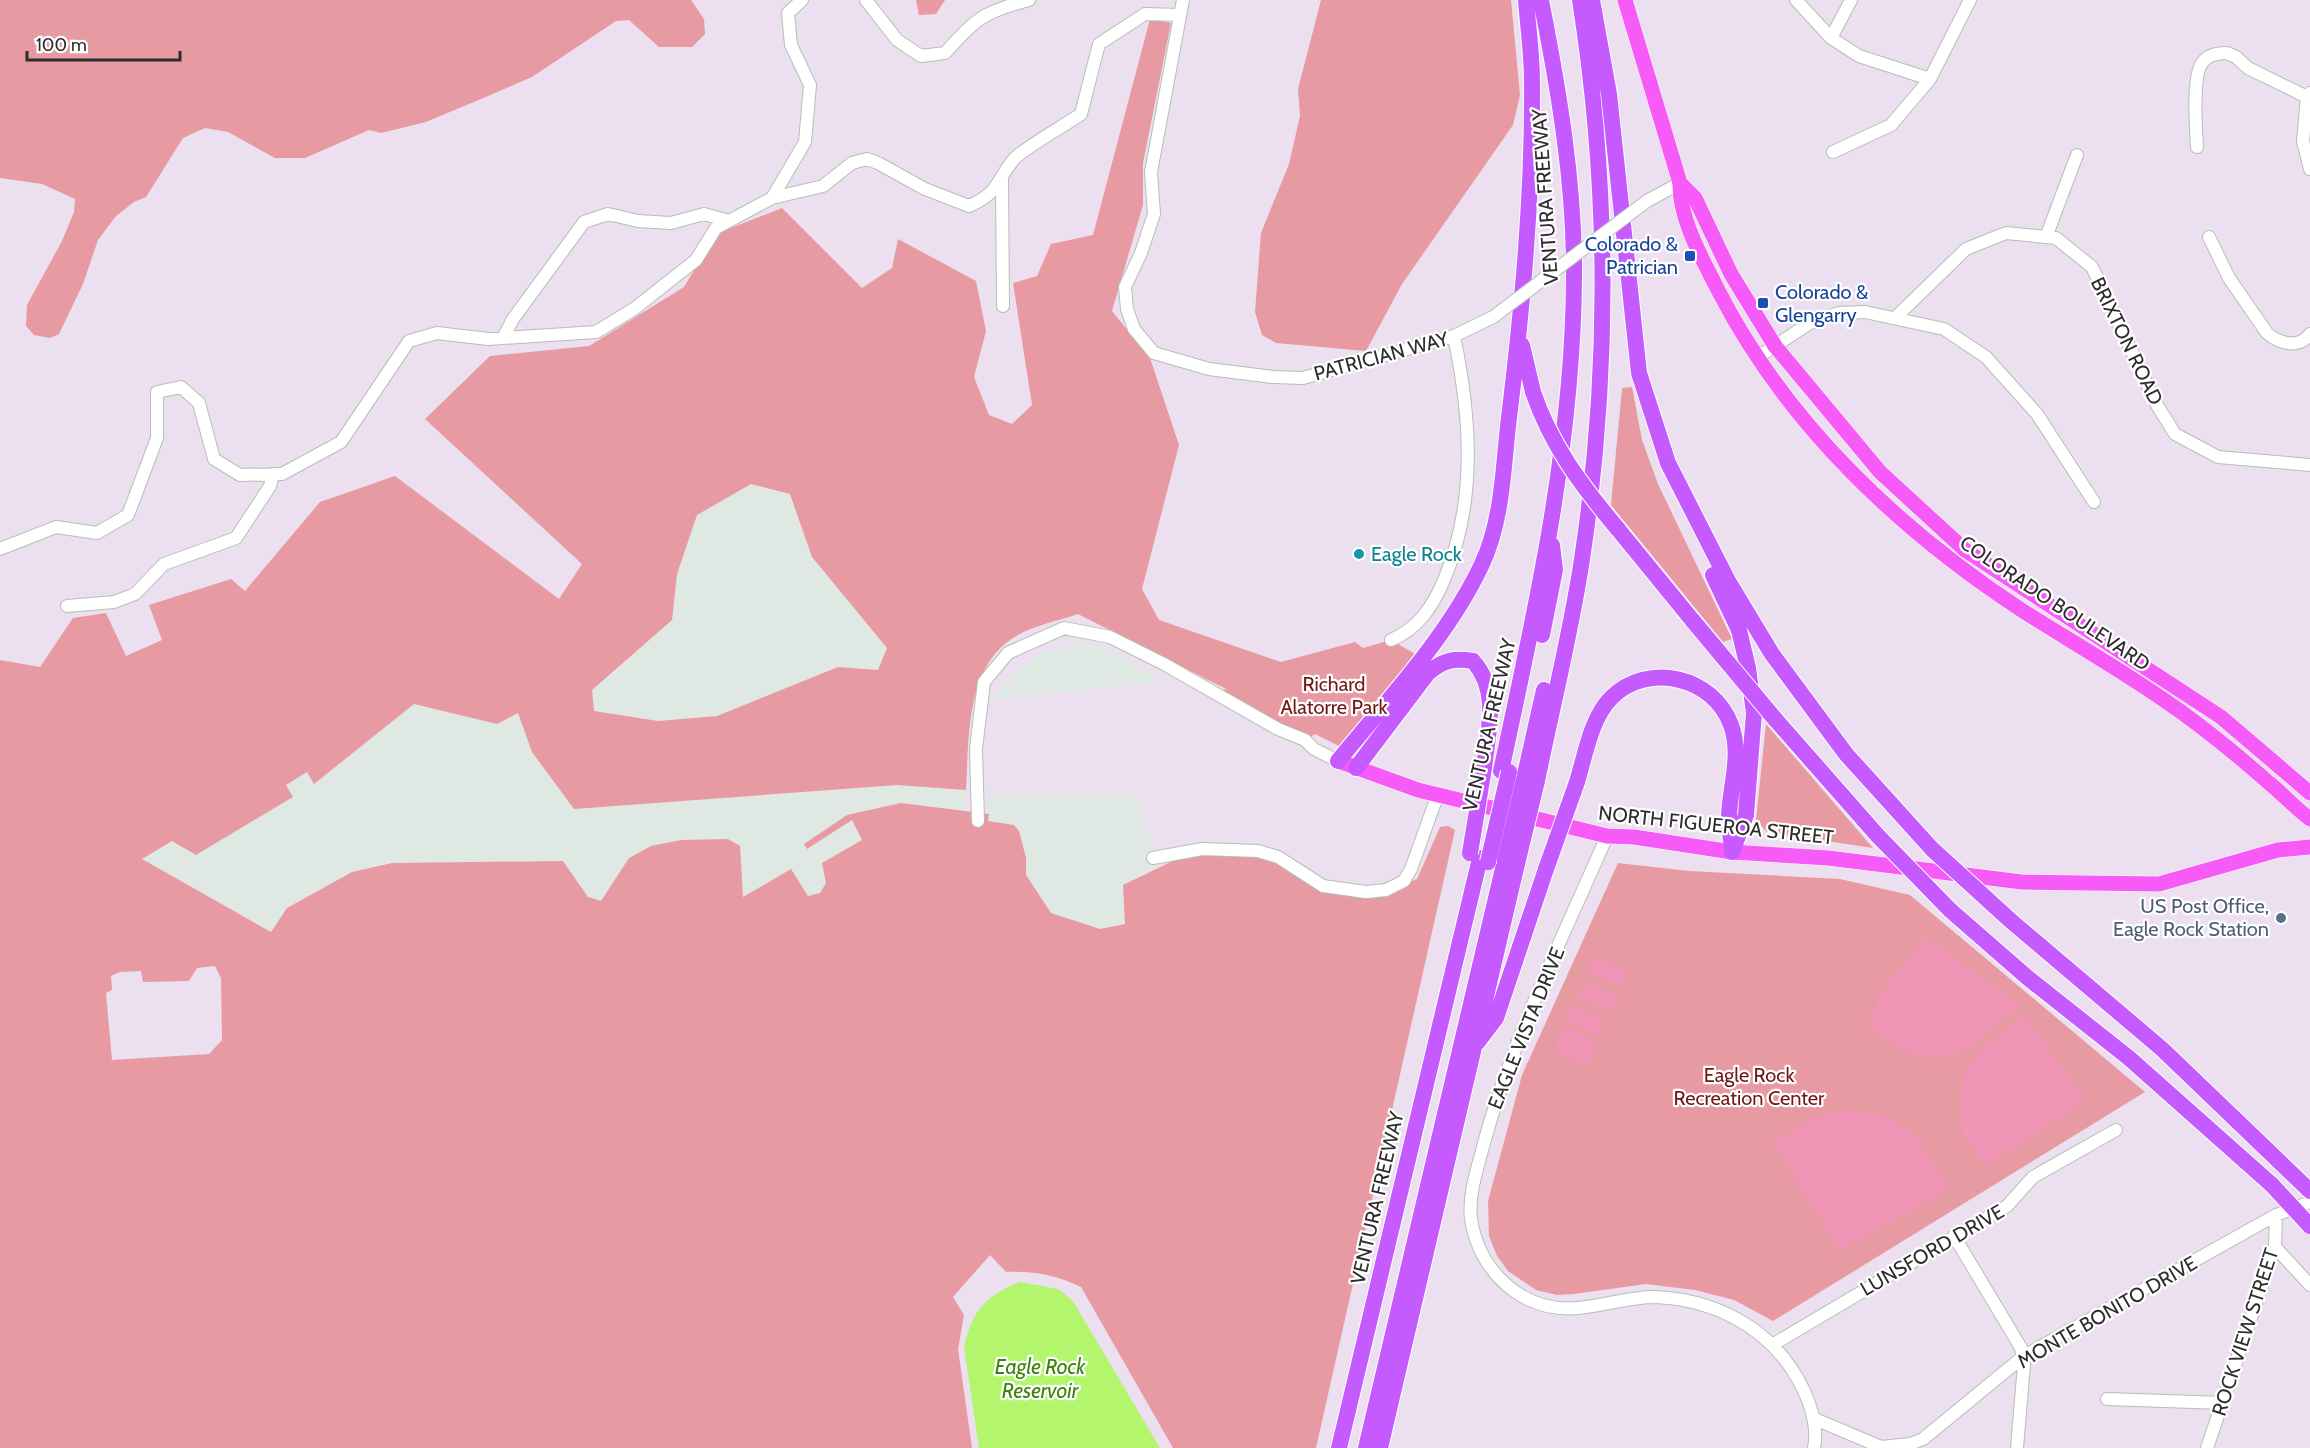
<svg xmlns="http://www.w3.org/2000/svg" width="2310" height="1448" font-family="Cabin,sans-serif">
<style>
.industrial{fill:#e0e8e4}
.green{fill:#e89aa3;fill-rule:evenodd}
.pitch{fill:#f095b5}
.water{fill:#b4f56e}
.lines{fill:none;stroke-linecap:round;stroke-linejoin:round}
.minor-casing{stroke:#b3c1b3;stroke-width:14}
.major-casing{stroke:#fff;stroke-width:16}
.highway-casing{stroke:#fff;stroke-width:18}
.minor{stroke:#fff;stroke-width:12}
.major{stroke:#f65bf8;stroke-width:15}
.highway{stroke:#c55aff;stroke-width:16}
.minor-bridge-casing{stroke:#b3c1b3;stroke-width:14;stroke-linecap:butt}
.highway-bridge-casing{stroke:#fff;stroke-width:18;stroke-linecap:butt}
.minor-bridge{stroke:#fff;stroke-width:12}
.highway-bridge{stroke:#c55aff;stroke-width:16}
.transit-dot{fill:#1a4fb4;stroke:#fff;stroke-width:2}
.culture-dot{fill:#0f9aa8;stroke:#fff;stroke-width:2}
.service-dot{fill:#5c6f8a;stroke:#fff;stroke-width:2}
.labels{text-anchor:middle;dominant-baseline:central;stroke-width:4.5;stroke-linejoin:round;paint-order:stroke}
.street-label{font-size:20px;fill:#2d2d2d;stroke:#fff}
.transit-label{font-size:20px;fill:#164399;stroke:#fff;text-anchor:end}
.culture-label{font-size:20px;fill:#0d838f;stroke:#fff;text-anchor:start}
.park-label{font-size:20px;fill:#701817;stroke:#fff}
.service-label{font-size:20px;fill:#4e5e75;stroke:#fff;text-anchor:end}
.water-label{font-size:21px;font-style:italic;fill:#3e8209;stroke:#fff}
</style>
<rect width="100%" height="100%" fill="#ecdfef"/>
<path class="industrial" d="M751,484L790,494L812,557L887,648L878,670L838,667L717,716L658,721L593,711L592,690L672,620L677,574L697,515Z
M1083,641L1109,649L1163,682L991,700L1014,674L1041,652Z
M414,704L497,724L518,712L532,752L966,790V811L901,803L847,815L807,849L852,820L862,840L822,863L826,883L820,893L807,896L743,897L629,858L601,901L392,863L352,872L287,908L272,932L141,859L172,841L293,797L286,785L307,772L315,784Z
M988,794H1138L1153,848L1150,850L1156,869L1123,885L1125,925L1100,929L1051,913L1026,875V858L988,821Z"/>
<path class="green" d="M0,0H691L704,19L705,34L692,47H659L629,20L616,21L532,77L488,96L426,122L381,133L369,130L305,158H275L228,132L205,128L183,138L146,197L134,202L116,216L98,240L83,284L59,334L50,338L34,335L26,326L27,305L62,241L74,212L75,199L42,184L0,178Z
M916,0H945L936,14L919,15Z
M1321,0H1511L1520,95L1513,125L1402,284L1366,351L1276,343L1262,335L1255,312L1261,233L1289,164L1300,116L1298,89Z
M1150,19L1171,23L1143,163V205L1112,311L1150,358L1179,445L1142,589L1159,620L1281,662L1355,642L1363,648L1391,640L1417,655L1341,747L1315,734L1305,740L1215,694L1226,689L1078,614C1058,621 1031,626 1013,638C965,668 969,741 966,790L897,785L574,809L532,752L518,713L497,724L414,704L314,784L307,772L286,785L293,797L196,855L172,841L142,859L271,932L287,908L352,872L392,863L563,861L588,897L601,901L629,858L651,846L681,840L728,839L740,846L743,897L791,869L808,896L820,893L826,883L822,863L862,840L852,820L807,849L804,844L847,815L901,803L989,814L988,821L1014,825L1019,831L1026,858V875L1051,913L1100,929L1125,924L1123,885L1181,857L1234,851L1264,856L1328,891L1375,897L1417,879L1440,827L1448,826L1455,830L1316,1448H1173L1081,1287C1055,1275 1034,1271 1006,1272L990,1255L953,1297L964,1315L958,1349L972,1448H0V660L40,667L73,618L106,613L126,656L162,640L149,605L231,579L245,591L320,502L395,476L559,599L582,564L425,419L490,356L589,346L684,287L716,234L782,208L862,288L892,268L898,239L976,281L986,331L974,377L989,415L1012,424L1032,405L1013,283L1037,276L1051,244L1093,235ZM751,484L790,494L812,557L887,648L878,670L838,667L717,716L658,721L594,711L592,690L672,620L677,574L697,515ZM215,966L221,978L222,1040L209,1054L112,1060L106,993L112,990L111,976L120,972L141,971L143,982L189,981L197,968Z
M1632,387L1642,440L1658,484L1732,639L1723,642L1611,505L1622,388Z
M1766,724L1873,848L1767,832L1756,820Z
M1618,863L1689,871L1840,879L1910,895L2145,1092L1773,1321L1734,1300L1695,1290L1646,1284L1574,1294L1557,1295L1536,1290L1508,1271L1497,1256L1489,1236L1488,1201L1522,1075Z"/>
<path class="pitch" d="M1926,937L2020,1005C1984,1036 1954,1073 1904,1050C1890,1044 1877,1034 1868,1022L1882,991Z
M1595,957L1628,972L1621,987L1588,972Z
M1585,982L1618,997L1611,1012L1578,997Z
M1573,1006L1606,1021L1599,1036L1566,1021Z
M2024,1016L2086,1100L1985,1166C1978,1156 1970,1146 1965,1135C1961,1128 1962,1119 1961,1111C1955,1064 1990,1040 2024,1016Z
M1564,1027L1597,1042L1587,1065L1554,1050Z
M1838,1110C1906,1113 1918,1133 1949,1190L1839,1250L1773,1142L1811,1120Z"/>
<path class="water" d="M1020,1282L1058,1289L1073,1301L1160,1448H979L964,1347C972,1310 986,1296 1020,1282Z"/>
<g class="lines">
<g class="minor-casing">
<path id="minor" d="M866,0L897,40L921,56L945,53C977,18 983,12 1029,0
M1183,0L1151,172L1154,214L1141,253L1125,287L1127,309L1134,329L1154,353L1209,369L1273,377L1303,378L1454,336L1493,317
M1796,0L1831,38L1859,56L1930,79
M1831,38L1851,0
M2307,97L2303,141L2310,169
M2197,147C2196,129 2192,77 2202,63C2207,55 2218,53 2227,53L2236,57L2248,68L2307,97L2310,93
M1833,152L1891,125L1930,79L1970,0
M1002,180L1003,306
M772,198L823,186L852,163L867,159L878,163L925,189L969,206C1000,192 996,181 1014,159C1024,148 1067,124 1081,114L1099,44L1145,14L1179,15
M1647,201L1680,183
M2046,237L2077,155
M2209,237L2229,278L2267,333C2280,344 2299,349 2310,334
M1896,317L1966,249L2006,233L2056,238L2092,267L2157,405L2175,434L2218,457L2310,465
M503,338L513,319L584,222L608,214L638,221L671,223L704,214L729,221
M1758,357L1810,323L1839,313L1865,312L1944,329L1986,357L2037,414L2094,502
M0,549L56,527L97,533L128,515L157,438V392L181,387L199,403L214,459L240,475L282,474L341,442L409,341L437,333L488,339L596,332L634,309L696,260L716,228L772,198L805,142L810,85L791,45L788,13L802,0
M67,606L114,602L135,594L164,564L236,538L270,486L273,474
M1391,640C1418,629 1433,606 1444,580C1477,501 1471,418 1454,336
M978,821L976,749L984,682L1008,653L1064,628L1110,637L1164,664L1278,729L1305,740L1314,749L1338,761
M1607,836C1563,937 1513,1037 1484,1143C1478,1167 1468,1194 1471,1219C1479,1272 1523,1313 1578,1308C1604,1306 1628,1297 1655,1297C1710,1299 1763,1324 1793,1371C1807,1393 1819,1422 1814,1448
M1153,858L1202,849L1258,851L1278,857L1323,886L1366,892L1386,890L1404,881L1411,869L1438,794
M1954,1236L2021,1348L2024,1364L2017,1448
M2275,1247L2310,1285
M1772,1345L2007,1206L2033,1177L2116,1130
M2107,1399L2223,1403
M1815,1419L1881,1447L1910,1444L1923,1439L2024,1356L2276,1215L2310,1202
M2207,1448L2275,1247L2276,1215"/>
</g>
<g class="major-casing">
<path id="major" d="M1625,0L1680,183C1679,219 1702,258 1718,290C1786,423 1899,530 2023,611C2070,641 2118,668 2164,700C2201,725 2235,753 2269,783C2283,794 2295,808 2310,819
M1680,183L1695,198L1731,274L1775,346L1880,472L1965,550L2221,717L2310,793
M1338,761L1418,790L1607,836L1634,837L1732,852L1828,858L2022,882L2159,884L2278,850L2310,847"/>
</g>
<g class="highway-casing">
<path id="highway" d="M1592,0L1609,94L1639,373L1668,463L1728,581L1772,654L1846,754L1932,849
M1522,345L1533,392
M1617,528L1693,621
M1713,575L1739,630L1748,668L1754,713L1746,815L1732,852
M1542,635L1555,570L1552,545
M1775,719L1878,836
M1338,761C1388,699 1448,637 1482,564C1502,521 1503,472 1508,426C1522,312 1533,196 1532,82C1532,54 1528,27 1526,0
M1356,768L1428,673C1443,660 1454,658 1473,661C1500,691 1488,731 1484,768
M1501,771C1536,609 1573,445 1574,279C1575,185 1559,92 1541,0
M1524,779L1544,690
M1537,781C1552,707 1571,633 1582,559C1610,374 1609,185 1580,0
M1577,782C1585,756 1591,718 1611,698C1648,661 1714,677 1731,725C1742,755 1730,786 1729,816C1728,826 1731,837 1732,848
M1950,910L2028,978L2129,1058L2272,1185
M2011,921L2162,1049L2310,1191
M1477,1043L1496,1018L1546,869
M1339,1448L1480,858
M1366,1448L1505,860
M1380,1448L1517,864"/>
</g>
<use href="#minor" class="minor"/>
<use href="#major" class="major"/>
<use href="#highway" class="highway"/>
<g class="minor-bridge-casing">
<path id="minor-bridge" d="M1493,317L1647,201"/>
</g>
<g class="highway-bridge-casing">
<path id="highway-bridge" d="M1533,392C1551,445 1581,485 1617,528
M1693,621L1775,719
M1878,836L1950,910
M1932,849L2011,921
M1470,853L1484,768
M1505,860L1524,779
M1488,862L1509,772
M1517,864L1537,781
M1546,869L1577,782
M2272,1185L2310,1226"/>
</g>
<use href="#minor-bridge" class="minor-bridge"/>
<use href="#highway-bridge" class="highway-bridge"/>
</g>
<g class="transit-dot">
<rect x="1684" y="250" width="12" height="12" rx="3"/>
<rect x="1757" y="297" width="12" height="12" rx="3"/>
</g>
<circle class="culture-dot" cx="1359" cy="554" r="6"/>
<circle class="service-dot" cx="2281" cy="918" r="6"/>
<g class="labels">
<g class="street-label">
<text transform="translate(1545 197) rotate(-94)">VENTURA FREEWAY</text>
<text transform="translate(2127 341) rotate(64)">BRIXTON ROAD</text>
<text transform="translate(1381 356) rotate(-15)">PATRICIAN WAY</text>
<text transform="translate(2055 603) rotate(34)">COLORADO BOULEVARD</text>
<text transform="translate(1489 725) rotate(-77)">VENTURA FREEWAY</text>
<text transform="translate(1716 825) rotate(6)">NORTH FIGUEROA STREET</text>
<text transform="translate(1526 1028) rotate(-68)">EAGLE VISTA DRIVE</text>
<text transform="translate(1377 1198) rotate(-77)">VENTURA FREEWAY</text>
<text transform="translate(1932 1250) rotate(-30)">LUNSFORD DRIVE</text>
<text transform="translate(2107 1312) rotate(-30)">MONTE BONITO DRIVE</text>
<text transform="translate(2245 1332) rotate(-72)">ROCK VIEW STREET</text>
</g>
<g class="transit-label">
<text x="1678" y="244">Colorado &amp;<tspan x="1678" dy="23">Patrician</tspan></text>
<text x="1775" y="292" text-anchor="start">Colorado &amp;<tspan x="1775" dy="23">Glengarry</tspan></text>
</g>
<g class="culture-label">
<text x="1371" y="554">Eagle Rock</text>
</g>
<g class="park-label">
<text x="1334" y="684">Richard<tspan x="1334" dy="23">Alatorre Park</tspan></text>
<text x="1749" y="1075">Eagle Rock<tspan x="1749" dy="23">Recreation Center</tspan></text>
</g>
<g class="service-label">
<text x="2269" y="906">US Post Office,<tspan x="2269" dy="23">Eagle Rock Station</tspan></text>
</g>
<g class="water-label">
<text x="1040" y="1366">Eagle Rock<tspan x="1040" dy="24">Reservoir</tspan></text>
</g>
</g>
<path d="M27 51v9h153v-9" fill="none" stroke="#2d2d2d" stroke-width="3"/>
<text x="36" y="51" font-size="18" fill="#2d2d2d" stroke="#ffffff" stroke-width="4.5" paint-order="stroke">100 m</text>
</svg>
